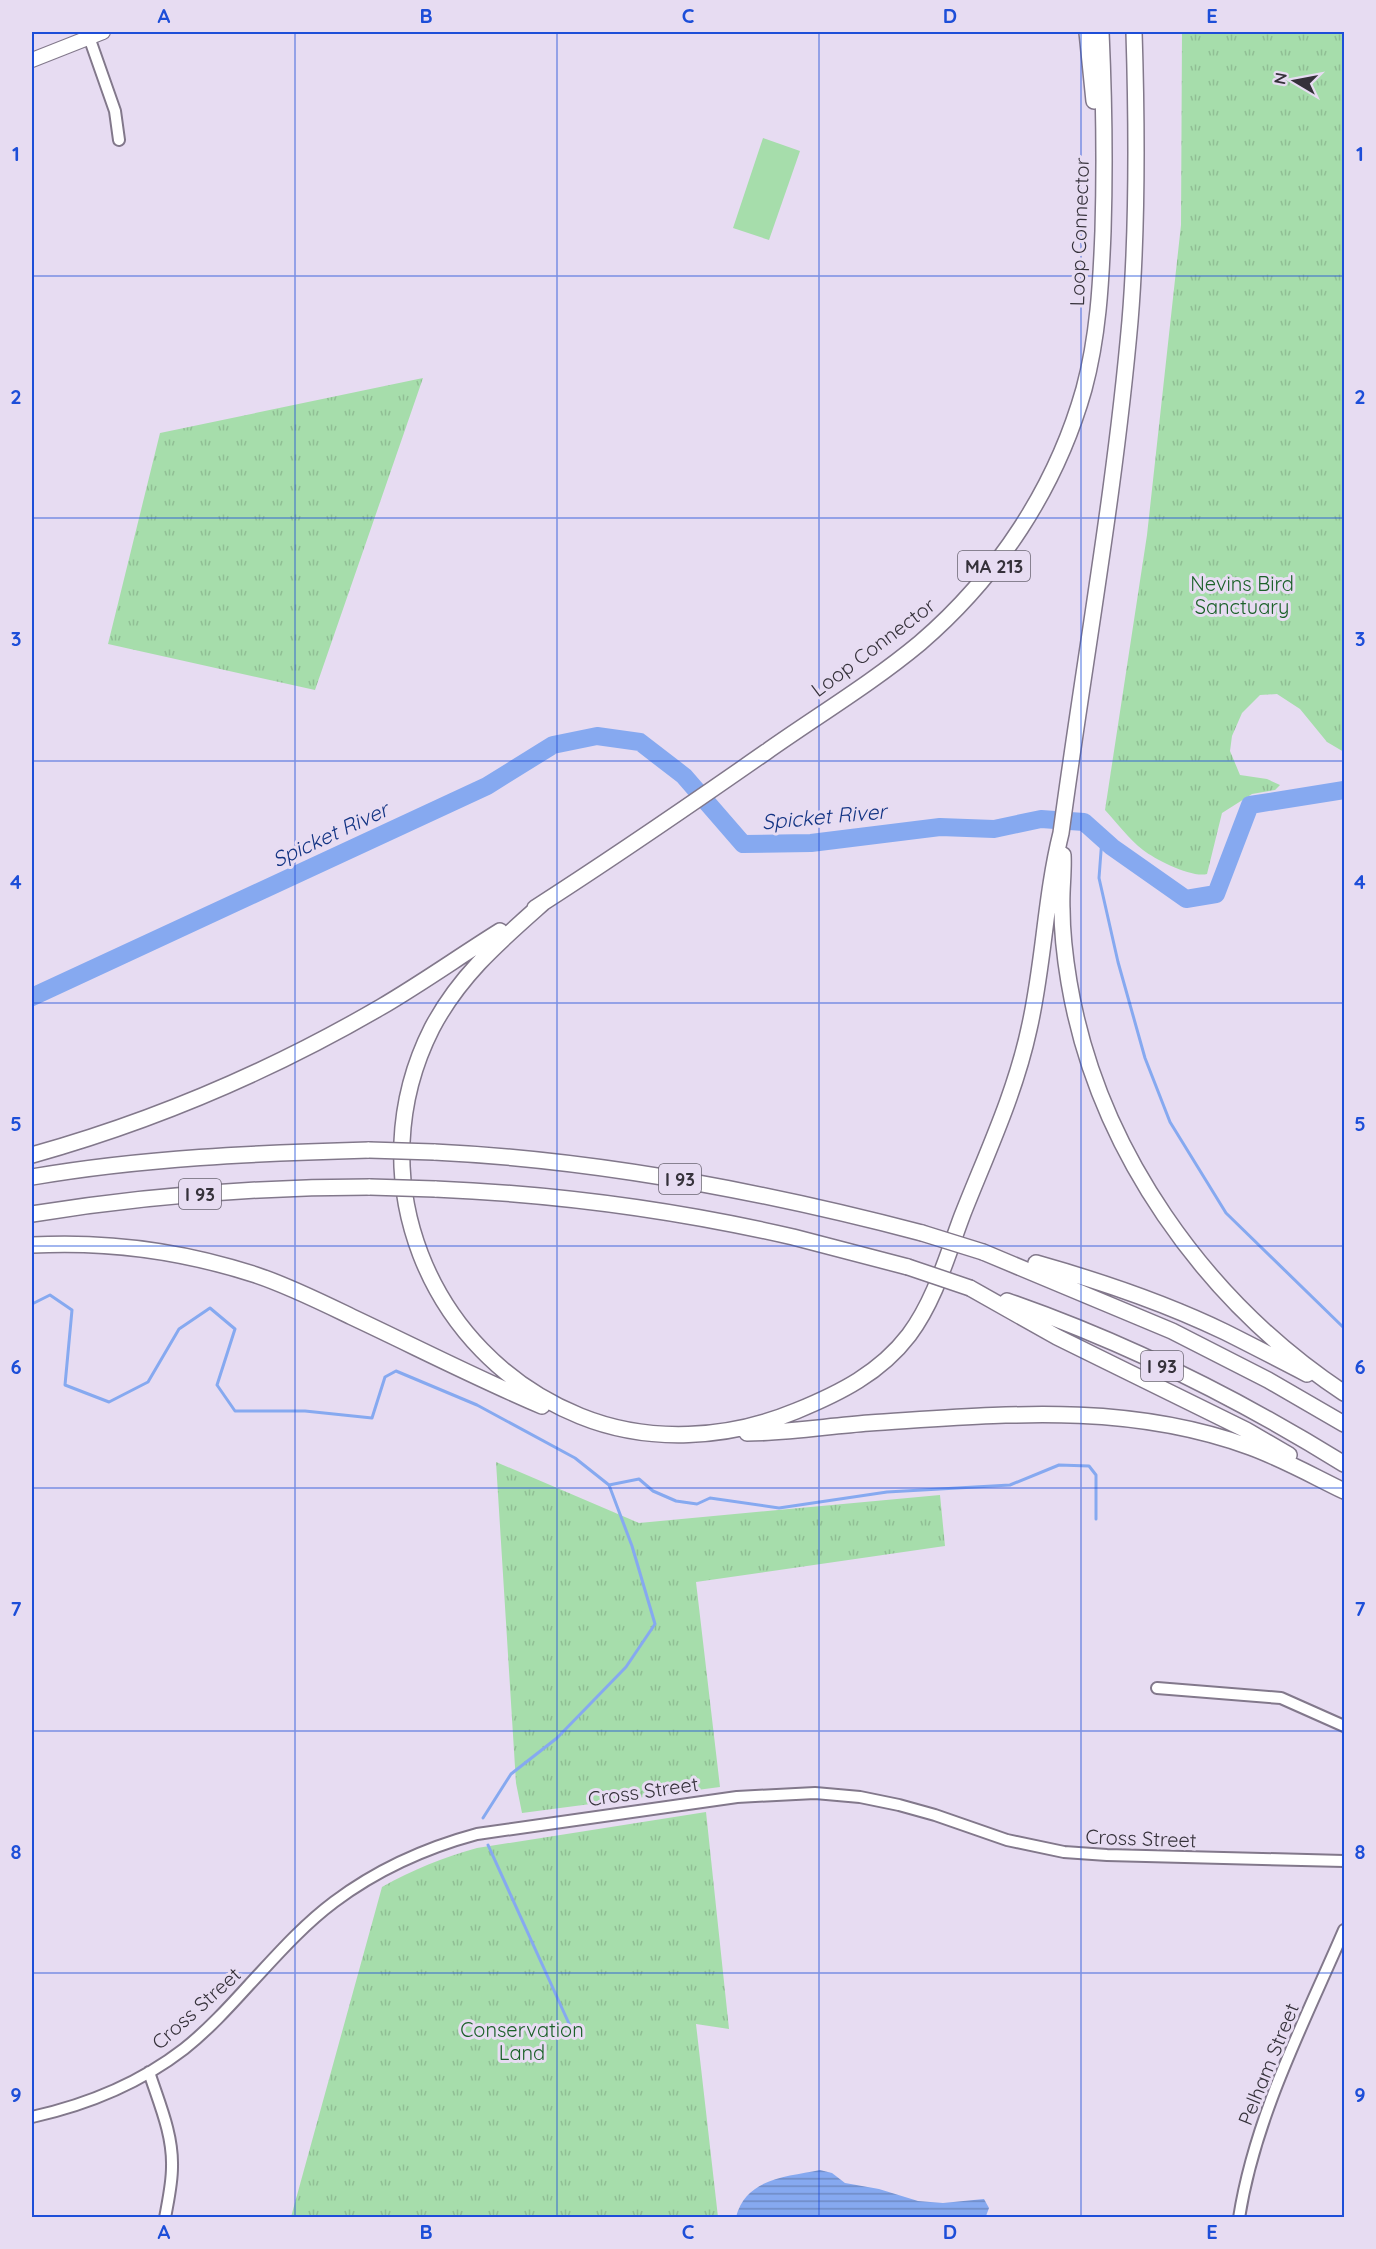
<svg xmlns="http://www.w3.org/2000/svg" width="1376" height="2249" font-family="Quicksand,sans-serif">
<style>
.park{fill:url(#park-tufts)}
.pitch{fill:#a6ddab}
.water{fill:url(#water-rules)}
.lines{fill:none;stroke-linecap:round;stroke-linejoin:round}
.stream{stroke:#86a9f0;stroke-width:3}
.river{stroke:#86a9f0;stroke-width:18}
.minor-casing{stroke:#82788b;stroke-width:14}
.major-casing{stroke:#82788b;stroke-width:16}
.highway-casing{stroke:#82788b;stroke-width:18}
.minor{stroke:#fff;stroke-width:10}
.major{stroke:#fff;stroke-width:14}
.highway{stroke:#fff;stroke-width:15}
.highway-bridge-casing{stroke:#82788b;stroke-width:18;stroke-linecap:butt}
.highway-bridge{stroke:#fff;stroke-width:15}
.grid{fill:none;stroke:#1d4ed8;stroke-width:1.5;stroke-opacity:0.55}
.labels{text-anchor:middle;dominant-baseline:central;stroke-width:6;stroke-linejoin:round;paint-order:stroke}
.shield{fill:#e7dcf2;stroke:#6a6471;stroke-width:1.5}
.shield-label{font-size:18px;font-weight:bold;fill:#35313a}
.street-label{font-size:20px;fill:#35313a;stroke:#e7dcf2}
.park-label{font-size:20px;fill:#1b6129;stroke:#e7dcf2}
.water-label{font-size:21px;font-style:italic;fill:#123383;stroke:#e7dcf2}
.neatline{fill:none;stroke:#1d4ed8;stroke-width:2}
.grid-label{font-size:20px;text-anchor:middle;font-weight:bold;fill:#1d4ed8}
</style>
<defs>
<pattern id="park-tufts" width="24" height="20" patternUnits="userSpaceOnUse" patternTransform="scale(1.5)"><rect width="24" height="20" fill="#a6ddab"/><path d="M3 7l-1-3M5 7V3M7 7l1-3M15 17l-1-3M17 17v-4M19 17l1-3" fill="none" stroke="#90be94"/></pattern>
<pattern id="water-rules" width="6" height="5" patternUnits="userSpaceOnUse" patternTransform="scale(1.5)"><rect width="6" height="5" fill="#86a9f0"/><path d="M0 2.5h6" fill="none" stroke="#6e8ac3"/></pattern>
</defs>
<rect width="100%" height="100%" fill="#e7dcf2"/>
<path class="park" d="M1182,32H1344V752L1327,742L1300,709L1277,694L1260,695L1242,713L1232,736L1230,751L1240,775L1267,779L1280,785L1275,790L1252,794L1222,813L1207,874C1192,878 1156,860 1143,850C1129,839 1117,823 1105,810L1147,535L1181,225Z
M423,378L315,690L108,644L160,433Z
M496,1462L639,1523L940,1495L945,1546L696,1582L720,1787L522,1813L516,1783Z
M706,1812L729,2029L696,2024L718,2217H291L382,1887C414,1869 442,1858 477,1848Z"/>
<path class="pitch" d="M763,138L800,151L769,240L733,228Z"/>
<path class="water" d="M820,2170L832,2173L845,2183L879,2189L918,2201L943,2203L984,2199L989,2208L986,2216L983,2218L736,2217C746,2178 786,2177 820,2170Z"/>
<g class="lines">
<path class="stream" d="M1102,838L1099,878L1118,962L1145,1058L1170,1122L1226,1213L1344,1328
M32,1304L50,1295L72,1310L65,1385L109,1402L148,1382L179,1329L210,1308L235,1329L217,1385L235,1411H305L372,1418L385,1377L396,1371L477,1405L575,1458L609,1485L632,1546L655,1624L626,1667L557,1738L511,1774L483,1818
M609,1485L639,1479L653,1491L676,1501L697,1504L710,1498L779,1508L887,1492L1010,1485L1059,1465L1089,1466L1096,1475V1519
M488,1845L571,2028"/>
<path class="river" d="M32,997L487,786L553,745L597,736L640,742L684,776L743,844L811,843L940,827L994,829L1041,819L1084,822L1112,847L1186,899L1216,894L1250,805L1344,790"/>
<g class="minor-casing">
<path id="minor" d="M89,37L115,111L119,140
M1157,1688L1281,1698L1344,1726
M149,2072C159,2103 173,2134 172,2167C172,2184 168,2201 165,2218
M32,2117C86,2105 140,2083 184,2049C208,2030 229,2007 249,1985C276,1956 302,1926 334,1902C378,1869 425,1848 477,1834L737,1797L815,1793L860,1797L899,1805L935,1815L1007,1840L1064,1852L1107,1855L1344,1861
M1239,2218C1255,2116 1304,2023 1344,1930"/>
</g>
<g class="major-casing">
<path id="major" d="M32,60L103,32"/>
</g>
<g class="highway-casing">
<path id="highway" d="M1087,32L1094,101
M1063,855C1064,873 1061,891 1062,909C1062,933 1065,958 1069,982C1097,1149 1204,1300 1344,1393
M543,903C499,942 460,975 432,1028C357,1176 427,1354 580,1416C649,1444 728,1439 796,1411C840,1393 880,1373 909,1335C935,1300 947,1256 962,1216C986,1155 1015,1094 1029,1029C1044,964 1045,897 1061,833C1084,662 1115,492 1130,321C1138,225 1137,128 1134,32
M535,908C613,858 690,805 766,752C817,716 872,683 920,643C998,576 1056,488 1084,389C1098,337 1101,284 1103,231C1105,164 1104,98 1101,32
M434,1152C600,1160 762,1191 922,1233
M32,1155C154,1121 271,1071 381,1007C422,983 460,956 500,931
M32,1177C143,1158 256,1153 369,1150
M435,1189C555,1194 676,1210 793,1237C831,1247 869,1257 908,1267
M32,1214C144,1196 256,1187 370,1187
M32,1245C108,1241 183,1251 256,1275C289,1286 321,1302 352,1317C416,1347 478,1379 542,1406
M983,1252L1172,1331L1268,1380L1344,1424
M1036,1263C1100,1281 1165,1303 1225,1332C1253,1346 1280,1360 1307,1374
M970,1288L1057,1337L1246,1430L1289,1455
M1007,1301C1125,1342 1239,1399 1344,1464
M747,1433C787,1433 828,1426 869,1423C999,1415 1124,1401 1250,1447C1283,1459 1313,1476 1344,1491"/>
</g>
<use href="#minor" class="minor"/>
<use href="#major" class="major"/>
<use href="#highway" class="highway"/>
<g class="highway-bridge-casing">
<path id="highway-bridge" d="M369,1150L434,1152
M370,1187L435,1189
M922,1233L983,1252
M908,1267L970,1288"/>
</g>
<use href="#highway-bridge" class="highway-bridge"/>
</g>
<path class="grid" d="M295,32V2218M557,32V2218M819,32V2218M1081,32V2218M32,276H1344M32,518H1344M32,761H1344M32,1003H1344M32,1246H1344M32,1488H1344M32,1731H1344M32,1973H1344"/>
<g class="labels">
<g class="shield">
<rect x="958" y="551" width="72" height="30" rx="4.5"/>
<rect x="659" y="1164" width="42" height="30" rx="4.5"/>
<rect x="179" y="1179" width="42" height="30" rx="4.5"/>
<rect x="1141" y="1351" width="42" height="30" rx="4.5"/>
</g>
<g class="shield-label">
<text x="994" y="566">MA 213</text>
<text x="680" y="1179">I 93</text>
<text x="200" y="1194">I 93</text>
<text x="1162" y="1366">I 93</text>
</g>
<g class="street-label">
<text transform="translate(1079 232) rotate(-88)">Loop Connector</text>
<text transform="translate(873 647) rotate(-37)">Loop Connector</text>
<text transform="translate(643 1791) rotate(-8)">Cross Street</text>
<text transform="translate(1141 1838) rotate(2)">Cross Street</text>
<text transform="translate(196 2008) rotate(-42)">Cross Street</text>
<text transform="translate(1268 2064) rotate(-68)">Pelham Street</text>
</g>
<g class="park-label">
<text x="1242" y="583">Nevins Bird<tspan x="1242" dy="23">Sanctuary</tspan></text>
<text x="522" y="2029">Conservation<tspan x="522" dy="23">Land</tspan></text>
</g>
<g class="water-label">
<text transform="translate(824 816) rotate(-5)">Spicket River</text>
<text transform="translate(330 834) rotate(-25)">Spicket River</text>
</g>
</g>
<rect width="1376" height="2249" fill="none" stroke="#e7dcf2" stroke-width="66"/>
<g transform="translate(1295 81) rotate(280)" stroke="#e7dcf2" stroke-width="4.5" paint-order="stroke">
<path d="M0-4.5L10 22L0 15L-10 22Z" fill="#35313a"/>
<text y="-9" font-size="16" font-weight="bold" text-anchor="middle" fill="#35313a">N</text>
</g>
<rect x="33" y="33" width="1310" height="2183" class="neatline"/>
<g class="grid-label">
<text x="164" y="23">A</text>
<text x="426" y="23">B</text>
<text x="688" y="23">C</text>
<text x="950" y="23">D</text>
<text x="1212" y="23">E</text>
<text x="16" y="161">1</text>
<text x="1360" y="161">1</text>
<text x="16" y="404">2</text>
<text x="1360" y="404">2</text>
<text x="16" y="646">3</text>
<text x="1360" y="646">3</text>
<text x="16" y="889">4</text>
<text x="1360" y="889">4</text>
<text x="16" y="1131">5</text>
<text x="1360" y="1131">5</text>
<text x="16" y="1374">6</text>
<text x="1360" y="1374">6</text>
<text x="16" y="1616">7</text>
<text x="1360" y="1616">7</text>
<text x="16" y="1859">8</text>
<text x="1360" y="1859">8</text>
<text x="16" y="2102">9</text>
<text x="1360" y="2102">9</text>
<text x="164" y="2239">A</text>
<text x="426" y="2239">B</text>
<text x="688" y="2239">C</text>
<text x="950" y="2239">D</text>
<text x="1212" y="2239">E</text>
</g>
</svg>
